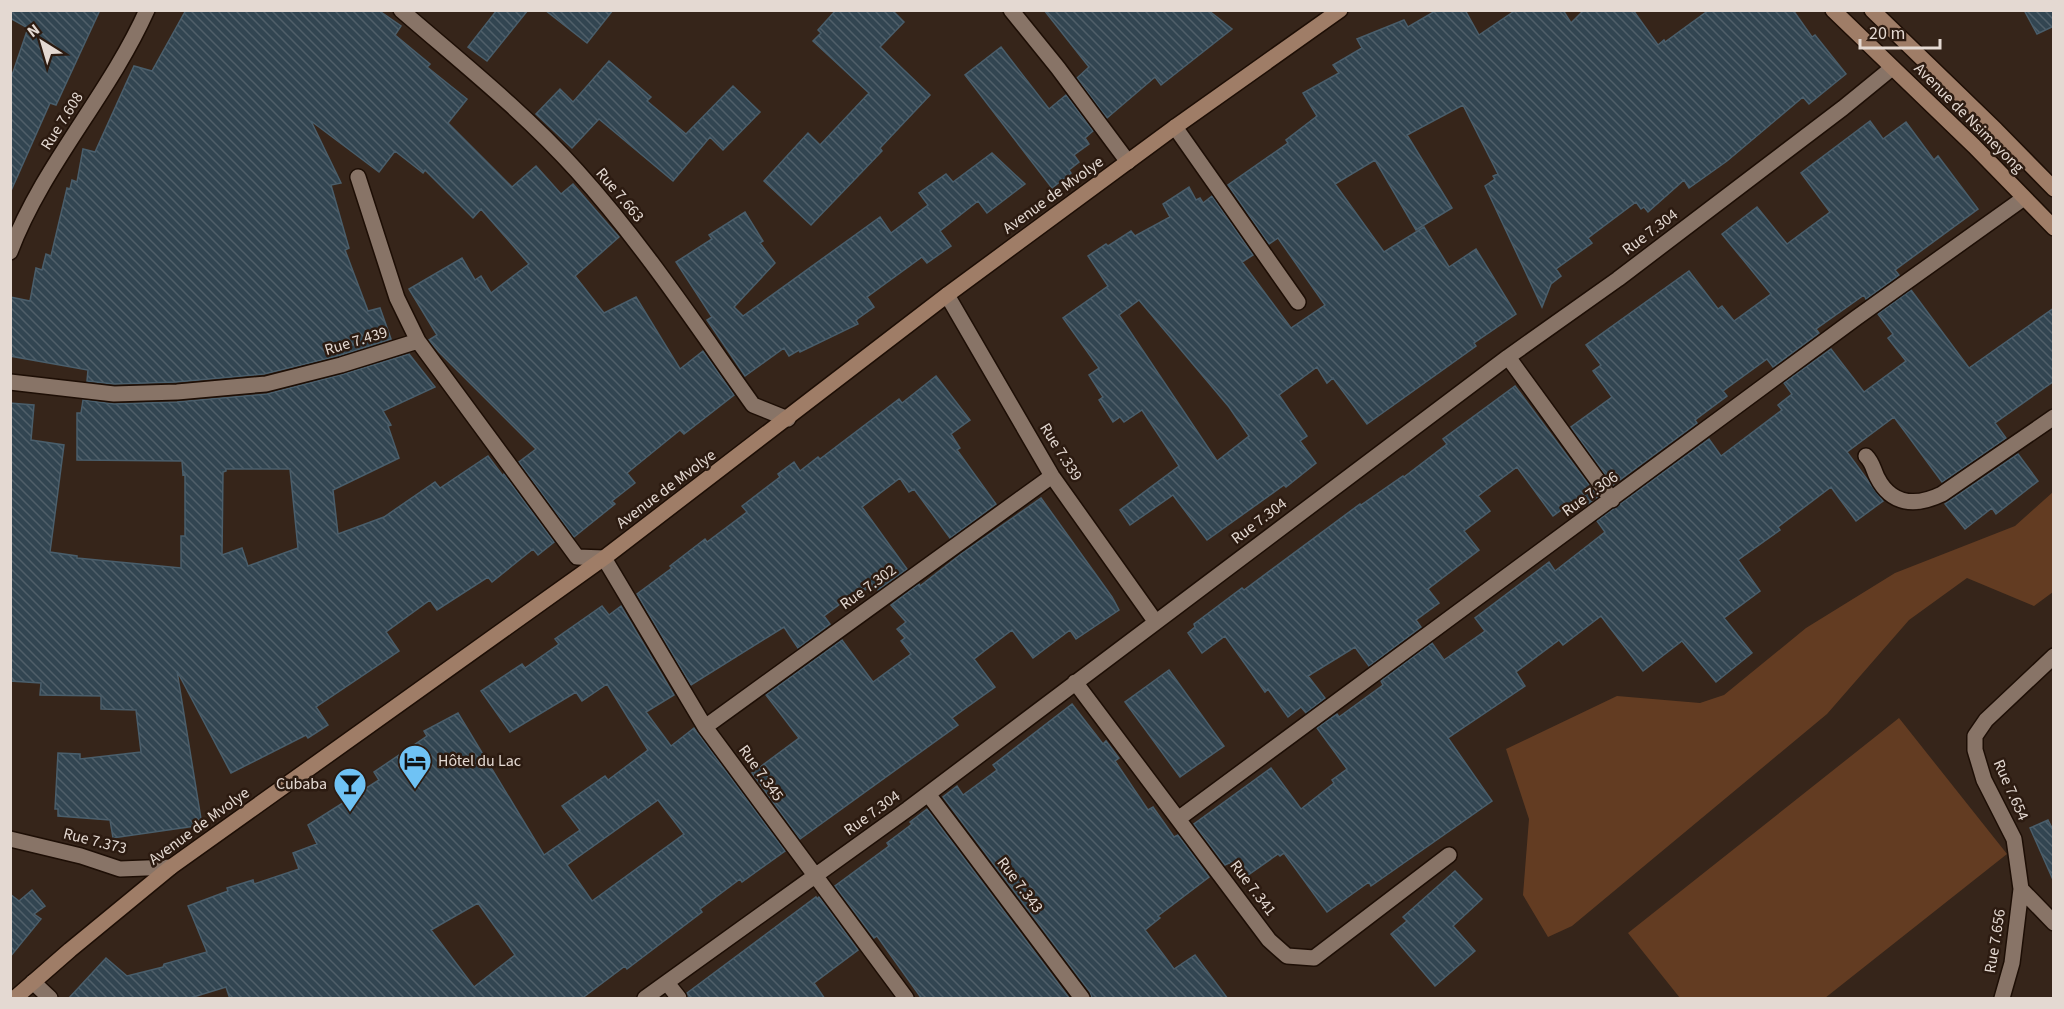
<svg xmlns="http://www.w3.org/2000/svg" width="2064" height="1009" font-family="'Source Sans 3',sans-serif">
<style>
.grass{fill:#633c22}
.building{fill:url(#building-back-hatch);stroke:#4a5e6b;stroke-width:1.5;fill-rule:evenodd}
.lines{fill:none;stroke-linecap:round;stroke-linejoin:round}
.minor-casing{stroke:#1d0e05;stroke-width:18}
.secondary-casing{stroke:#1d0e05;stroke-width:18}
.minor{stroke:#887467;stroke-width:15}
.secondary{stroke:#9f7d67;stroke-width:15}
.labels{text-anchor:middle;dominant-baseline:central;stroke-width:5;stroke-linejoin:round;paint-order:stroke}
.street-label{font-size:16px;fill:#e4d9d2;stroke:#2c1b11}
.poi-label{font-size:16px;fill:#e4d9d2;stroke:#2c1b11;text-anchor:start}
</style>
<defs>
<pattern id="building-back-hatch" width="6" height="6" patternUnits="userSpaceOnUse" patternTransform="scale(1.5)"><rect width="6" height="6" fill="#324551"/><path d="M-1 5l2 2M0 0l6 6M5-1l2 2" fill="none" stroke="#505f69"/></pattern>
</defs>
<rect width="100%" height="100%" fill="#36251a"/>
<path class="grass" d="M2053,492V592L2034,606L1967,578L1909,620L1827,714L1572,926L1548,937L1523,895L1529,819L1506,749L1617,696L1700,703L1724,695L1806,628L1895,573L2015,526Z
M1899,718L2007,854L1825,998H1680L1628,933Z"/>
<path class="building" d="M10,10H100L56,105L50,103L10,193V81L28,28L10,18Z
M186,10H378L401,26L395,35L430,64L427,67L467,99L448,123L512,187L536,166L561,194L573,184L619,237L575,276L604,313L636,297L680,369L703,351L734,395L684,434L680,430L627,473L635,483L612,501L615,504L574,537L519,462L536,449L439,352L429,340L437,335L409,289L462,258L475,280L481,276L491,293L529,264L481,209L473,218L425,170L423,173L395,151L379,172L311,121L341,183L331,185L349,248L345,250L368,311L380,308L391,339L338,356L264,374L176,382L114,384L87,381L88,370L10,356V297L30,301L36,268L42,270L46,254L51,256L67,188L70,189L72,180L77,182L83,149L95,152L134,66L152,71Z
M497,10H528L487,61L468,47Z
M545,10H613L587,43Z
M836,10H892L904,22L880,47L930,95L880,148L882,151L811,225L764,181L808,133L820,145L869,93L813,41L821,33L818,30Z
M1044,10H1208L1232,29L1161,85L1155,77L1107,118L1077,78L1089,67Z
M1437,10H1465L1479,35L1516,10H1563L1571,23L1584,10H1633L1658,45L1664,40L1665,42L1709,10H1793L1812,37L1815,35L1846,74L1809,104L1803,97L1727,161L1689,188L1684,180L1648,212L1644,207L1641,209L1636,202L1588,238L1592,243L1556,269L1561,276L1551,284L1542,307L1485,186L1495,179L1493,176L1498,174L1463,105L1407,135L1452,208L1416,230L1375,160L1335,184L1384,252L1424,227L1449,267L1476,249L1516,314L1474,343L1476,346L1367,424L1333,378L1327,383L1317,367L1279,395L1307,436L1300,441L1316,463L1286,487L1284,485L1207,540L1173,495L1130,525L1120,510L1179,466L1142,410L1124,422L1120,417L1113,422L1099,400L1103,397L1089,375L1099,368L1063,318L1108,286L1088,256L1106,244L1108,246L1131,231L1135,236L1170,217L1163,204L1189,187L1196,200L1200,198L1203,203L1212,196L1253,255L1242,262L1291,328L1325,305L1278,238L1269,244L1228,185L1288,143L1286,140L1317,116L1303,93L1339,73L1333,65L1362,48L1357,39L1404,20L1408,27ZM1139,300L1229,407L1249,436L1217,461L1119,315Z
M2024,10H2054V26L2037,34Z
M1001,47L1049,109L1066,95L1093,131L1085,138L1089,144L1074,155L1079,162L1069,170L1071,173L1052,188L965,75Z
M609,61L651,97L647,101L686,134L733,86L760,112L723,150L710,137L673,181L599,119L572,148L536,114L560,89L573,102Z
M1870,121L1883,139L1906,122L1934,160L1938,156L1978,209L1895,270L1899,275L1866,299L1864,295L1816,329L1819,333L1773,367L1767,359L1723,391L1727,396L1695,420L1697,423L1613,485L1571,427L1612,397L1593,371L1601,365L1586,345L1689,271L1718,309L1722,306L1734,321L1771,294L1722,234L1757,207L1787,244L1830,212L1801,173Z
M992,153L1025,184L987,213L978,201L940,231L951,246L927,263L922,257L867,297L874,307L856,320L858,324L800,352L799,350L789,356L784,348L745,376L707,320L712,317L676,262L712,239L709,235L745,212L763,241L760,243L775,263L734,307L743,316L880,217L891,233L928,205L919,193L946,174L953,182Z
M1911,290L1969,368L2054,308V381L1995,423L2006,438L1942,482L1894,417L1847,452L1883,501L1856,521L1831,487L1778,527L1780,530L1738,560L1760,591L1724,618L1752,653L1716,682L1682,641L1643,671L1601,616L1563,645L1559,640L1516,672L1525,686L1448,738L1492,801L1371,886L1369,882L1327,912L1284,853L1280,856L1278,854L1241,880L1229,863L1225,865L1194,824L1271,768L1301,809L1334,783L1332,780L1347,769L1317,728L1337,714L1339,717L1383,685L1381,681L1432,643L1444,660L1485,631L1475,618L1549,562L1555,571L1605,532L1597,521L1709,439L1721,456L1782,410L1778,405L1792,394L1784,383L1831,349L1864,392L1906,361L1888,338L1893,334L1878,314Z
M409,354L435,387L383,411L391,425L388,426L399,458L333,490L338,534L384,517L435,482L440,488L488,456L503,476L504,474L554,542L538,555L533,549L492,582L488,577L437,610L430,600L386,632L399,651L316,707L328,725L308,738L306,735L231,773L177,671L202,825L113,838L110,820L58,816V809H55L58,753L80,754V759L141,752L136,710L101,709V696L40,695L41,683L10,681V403L34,405L31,440L64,445L50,552L77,556V558L181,568V536H185V474L183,475L182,461L77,460V413H81L83,400L114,404L177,402L267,394L344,374ZM226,469H290L298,548L248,566L242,548L222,555L223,472L226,471Z
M936,376L970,420L951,434L960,448L957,450L996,504L950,538L914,489L909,492L900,478L862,507L907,569L878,590L876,587L871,591L869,587L865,590L863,587L824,616L830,624L798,648L784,627L691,685L637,594L672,568L670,566L705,539L707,542L747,512L742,506L780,477L778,474L794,462L800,471L818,457L820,459L899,399L902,403Z
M1515,386L1598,497L1585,506L1579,497L1553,516L1517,467L1478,496L1490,511L1464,531L1479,550L1428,589L1439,603L1416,620L1421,627L1369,666L1355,647L1308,676L1325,698L1306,713L1301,707L1288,717L1268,689L1265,692L1225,636L1202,653L1188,633L1195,627L1194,624L1242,588L1244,590L1360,504L1361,505L1403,476L1404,477L1447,444L1443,439Z
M2018,454L2038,481L1996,514L1992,508L1965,529L1945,504Z
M1041,498L1112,597L1119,610L1076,639L1070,630L1033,658L1012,630L974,659L995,687L952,718L958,725L800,839L752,773L799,738L766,695L842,640L873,682L911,654L901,641L905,638L897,629L906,622L891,605L919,584L920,586L961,554Z
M602,606L609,615L621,606L674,695L646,712L671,746L694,728L785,851L742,882L740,879L700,909L702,912L627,969L625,966L581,999H230L226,987L187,999H68L106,958L127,976L163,967L164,964L207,952L188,906L228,891L227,888L253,880L254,884L299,869L293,853L317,844L308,825L379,780L374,772L427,736L424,731L458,713L544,855L580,830L562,806L605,776L608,780L648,750L607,684L582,701L576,692L510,732L481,691L522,664L525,668L559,644L555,639ZM658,800L684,834L592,901L567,865ZM478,903L515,955L474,987L431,930Z
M1169,670L1224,746L1180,777L1125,702Z
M1072,704L1103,744L1106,741L1119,758L1115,761L1148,810L1153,807L1174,837L1178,835L1209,877L1158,916L1160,918L1145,930L1174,969L1195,955L1228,999H1092L1090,992L943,797L957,786L963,795L997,770L993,765Z
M927,809L1070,999H922L877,936L874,938L835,886L889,846L887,843L912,824L910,822Z
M2048,820L2054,832V882L2030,828Z
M1455,871L1482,899L1453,926L1475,951L1435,986L1391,934L1407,921L1403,917Z
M32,890L45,906L34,914L41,919L10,957V894L19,901Z
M816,897L817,899L819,897L858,950L814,983L825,999H688L687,993Z"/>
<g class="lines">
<g class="minor-casing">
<path id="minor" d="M401,10C461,62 524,112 577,171C642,243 696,325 753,405L788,419
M1011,10L1058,68L1128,162
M1175,127L1298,302
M358,177L397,298L418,341
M10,252C43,165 109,95 147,10
M947,295L1052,476L1155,621
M1508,357L1612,500
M10,382L114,394L177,392L266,384L341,365L418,341L577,557L604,558L705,727L906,998
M1866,456C1873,463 1873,469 1877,477C1891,505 1915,507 1942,494L2054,417
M2054,656L1986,720L1975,736V750L1984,780L2014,839L2021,889L2054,923
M1075,682L1269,940L1287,956L1314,958L1449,855
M705,727L1052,476
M928,794L1082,998
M1178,819L1856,318L2024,198
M10,839L81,856L120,869L171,867
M33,982L50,998
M667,983L679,998
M645,998L908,809L1508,357L1618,279L1843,108L1892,68
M2002,998L2012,963L2021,889"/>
</g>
<g class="secondary-casing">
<path id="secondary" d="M1833,10L1974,146L2054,228
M1872,10L1996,130L2054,189
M15,998L70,950L171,867L604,558L947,295L1175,127L1340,10"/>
</g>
<use href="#minor" class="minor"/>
<use href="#secondary" class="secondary"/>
</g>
<defs>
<g id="hotel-pin" transform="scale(1.725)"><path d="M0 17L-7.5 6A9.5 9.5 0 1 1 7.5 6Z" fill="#6fc2f4" stroke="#2c1b11"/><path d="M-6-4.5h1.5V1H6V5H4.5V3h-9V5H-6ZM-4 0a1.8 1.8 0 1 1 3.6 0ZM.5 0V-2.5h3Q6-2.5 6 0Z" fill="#111"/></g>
<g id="bar-pin" transform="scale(1.725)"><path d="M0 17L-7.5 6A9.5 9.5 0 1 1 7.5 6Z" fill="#6fc2f4" stroke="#2c1b11"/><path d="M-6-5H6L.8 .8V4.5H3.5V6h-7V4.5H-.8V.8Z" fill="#111"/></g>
</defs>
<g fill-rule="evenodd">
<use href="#hotel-pin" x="415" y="761"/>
<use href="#bar-pin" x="350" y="784"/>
</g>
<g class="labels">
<g class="street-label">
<text transform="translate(1969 118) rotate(45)">Avenue de Nsimeyong</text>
<text transform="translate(62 121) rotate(-58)">Rue 7.608</text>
<text transform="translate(620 195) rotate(50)">Rue 7.663</text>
<text transform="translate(1053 195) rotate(-36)">Avenue de Mvolye</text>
<text transform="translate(1650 232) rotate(-37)">Rue 7.304</text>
<text transform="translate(356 341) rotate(-17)">Rue 7.439</text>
<text transform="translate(1061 452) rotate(58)">Rue 7.339</text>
<text transform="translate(666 489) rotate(-37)">Avenue de Mvolye</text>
<text transform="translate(1590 494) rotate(-36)">Rue 7.306</text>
<text transform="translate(1259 521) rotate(-37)">Rue 7.304</text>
<text transform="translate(868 587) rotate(-36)">Rue 7.302</text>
<text transform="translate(761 773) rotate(54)">Rue 7.345</text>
<text transform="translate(2011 790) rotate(66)">Rue 7.654</text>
<text transform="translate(872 813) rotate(-36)">Rue 7.304</text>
<text transform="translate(199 826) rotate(-36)">Avenue de Mvolye</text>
<text transform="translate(95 841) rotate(14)">Rue 7.373</text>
<text transform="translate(1020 885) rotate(53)">Rue 7.343</text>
<text transform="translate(1253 888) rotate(53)">Rue 7.341</text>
<text transform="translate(1995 941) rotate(-81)">Rue 7.656</text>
</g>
<g class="poi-label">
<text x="438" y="761">Hôtel du Lac</text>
<text x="327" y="784" text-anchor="end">Cubaba</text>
</g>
</g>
<rect width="2064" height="1009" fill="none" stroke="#e4d9d2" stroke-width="24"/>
<g transform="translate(42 42) rotate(323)" stroke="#2c1b11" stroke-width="4.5" paint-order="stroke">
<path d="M0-4.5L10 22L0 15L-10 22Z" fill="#e4d9d2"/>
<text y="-9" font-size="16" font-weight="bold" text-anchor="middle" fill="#e4d9d2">N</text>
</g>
<path d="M1860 39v9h80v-9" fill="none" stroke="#e4d9d2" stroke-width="3"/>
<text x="1869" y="39" font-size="18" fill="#e4d9d2" stroke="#2c1b11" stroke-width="4.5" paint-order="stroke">20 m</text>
</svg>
